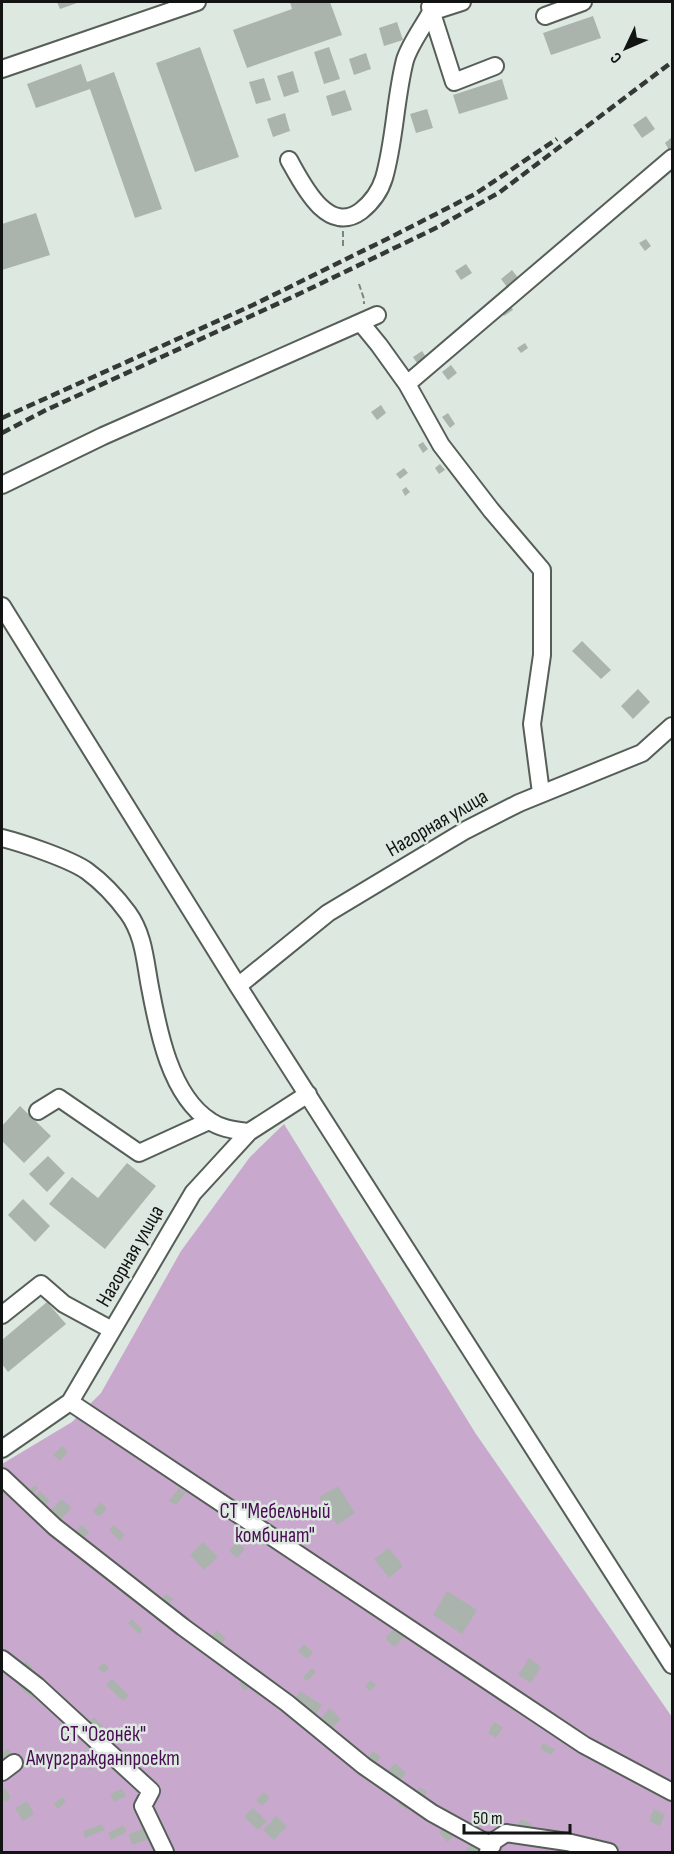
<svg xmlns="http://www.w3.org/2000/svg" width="674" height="1854" font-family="'Sofia Sans Condensed',sans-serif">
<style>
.green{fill:#c9a8ce}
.building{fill:#aab4ad}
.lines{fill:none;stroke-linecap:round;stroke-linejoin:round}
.minor-casing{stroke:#565e58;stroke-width:20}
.path{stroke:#7d847f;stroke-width:2;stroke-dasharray:6 3;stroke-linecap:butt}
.minor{stroke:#fff;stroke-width:16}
.rail{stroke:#343936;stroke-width:4.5;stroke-dasharray:9 4.5;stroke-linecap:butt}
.labels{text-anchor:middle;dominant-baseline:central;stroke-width:5;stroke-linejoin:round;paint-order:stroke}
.street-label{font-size:21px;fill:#111412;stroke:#dde8e0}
.park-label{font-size:21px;fill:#4a0c54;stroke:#dde8e0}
</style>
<rect width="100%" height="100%" fill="#dde8e0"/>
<path class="green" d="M284,1124L476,1434L672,1717V1852H2V1464L72,1422L101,1393L181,1251L250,1157Z"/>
<path class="building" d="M57,2H80L60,9Z
M290,2H330L342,35L247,68L233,30L292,9Z
M593,16L601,38L551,55L543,33Z
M397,22L403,40L384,46L379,28Z
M200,47L239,157L195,172L156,63Z
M329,47L340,79L324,84L314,52Z
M366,53L371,69L354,75L349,59Z
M81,64L87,82L114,72L162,209L135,218L90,89L36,108L27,84Z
M293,71L299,92L284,97L277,76Z
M264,78L271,100L256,104L249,82Z
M502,79L508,99L459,114L453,95Z
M345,90L352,110L332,116L326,96Z
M427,109L433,128L416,133L410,114Z
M285,113L290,131L273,137L267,119Z
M646,116L655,129L642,138L633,125Z
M672,137V147L669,150L665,143Z
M36,213L50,255L2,270V224Z
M646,239L651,246L645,251L639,243Z
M466,264L472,273L461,280L455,271Z
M512,270L519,279L507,287L501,279Z
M510,304L513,310L504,316L500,311Z
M525,343L528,348L521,353L517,348Z
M422,351L426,357L417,363L413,357Z
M451,365L457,373L448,380L442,372Z
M381,405L386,413L377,420L371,412Z
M448,413L455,424L450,428L442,417Z
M423,442L428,449L423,453L418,445Z
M440,464L445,470L439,474L435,468Z
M404,468L408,473L400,479L396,474Z
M406,487L410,492L405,496L402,490Z
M582,641L611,670L601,679L572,651Z
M638,689L650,702L633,719L621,706Z
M20,1106L51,1136L24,1163L2,1141V1126Z
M48,1156L65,1173L47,1192L29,1174Z
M127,1163L156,1186L105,1249L49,1204L72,1177L98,1198Z
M23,1199L50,1226L35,1242L8,1215Z
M47,1302L66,1324L8,1372L2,1364V1340Z
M62,1446L68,1452L60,1461L53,1455Z
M34,1485L38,1488L32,1494L29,1491Z
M338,1486L355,1513L337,1525L319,1497Z
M179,1488L186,1493L176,1505L169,1501Z
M40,1491L50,1501L43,1508L33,1498Z
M62,1499L72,1508L59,1521L49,1512Z
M101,1502L107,1509L99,1517L93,1511Z
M82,1525L89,1532L82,1540L75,1532Z
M114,1525L125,1535L120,1541L109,1530Z
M203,1542L218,1557L204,1570L190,1555Z
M237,1542L245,1549L237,1558L229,1551Z
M389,1548L403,1566L389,1578L374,1559Z
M447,1591L477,1610L462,1634L433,1615Z
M166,1594L173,1599L167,1606L161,1601Z
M132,1619L143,1630L139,1634L128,1623Z
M396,1627L405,1636L394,1647L385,1638Z
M216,1630L226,1638L220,1647L210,1639Z
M304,1644L313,1652L307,1659L298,1651Z
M529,1658L541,1667L531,1683L518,1675Z
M26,1661L33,1668L27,1674L20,1667Z
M104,1663L109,1668L104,1673L98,1668Z
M312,1668L316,1672L307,1681L303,1677Z
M245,1678L252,1684L245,1691L239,1684Z
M112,1679L129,1695L123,1701L106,1685Z
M371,1680L376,1685L370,1691L365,1686Z
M22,1681L37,1694L33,1699L18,1686Z
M300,1691L322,1705L315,1716L293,1702Z
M330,1708L341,1719L330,1730L319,1719Z
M94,1717L107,1730L102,1734L90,1721Z
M494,1722L503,1727L496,1738L488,1733Z
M543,1743L555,1749L551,1755L540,1749Z
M8,1748L13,1755L3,1763L2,1754Z
M90,1749L100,1762L90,1770L80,1757Z
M373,1751L381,1757L375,1764L367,1758Z
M395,1763L406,1773L398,1782L387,1772Z
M420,1787L427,1792L422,1799L415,1794Z
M5,1788L11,1798L5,1802L2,1796V1790Z
M122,1789L126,1796L114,1802L110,1794Z
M264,1792L270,1798L262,1806L256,1800Z
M62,1797L66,1802L58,1809L54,1804Z
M400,1800L409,1806L407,1810L398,1804Z
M27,1801L34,1814L23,1821L15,1808Z
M253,1808L267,1821L258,1830L244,1817Z
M654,1809L665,1814L660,1826L649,1821Z
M276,1816L287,1826L274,1840L263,1830Z
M521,1819L532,1824L529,1830L518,1825Z
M102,1824L105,1830L85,1838L83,1831Z
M123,1825L127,1832L111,1840L108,1833Z
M445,1826L454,1835L448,1842L439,1833Z
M144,1828L148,1839L132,1845L129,1834Z
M473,1843L481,1851L463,1852Z"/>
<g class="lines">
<g class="minor-casing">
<path id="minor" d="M430,7L454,82L495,66
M545,16L583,2
M2,69L197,2
M289,160C302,183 327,236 361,211C371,203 380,191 384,178C395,140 395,99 405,60C410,44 423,27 431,12L462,2
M361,323L379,345L407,384L441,445L491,510L542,570V655L532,724L541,793
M407,384L672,158
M2,485L103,436L377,315
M2,606L238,986L672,1665
M2,838C22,843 70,859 87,871C102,882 117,898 128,913C144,935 145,961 150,987C158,1030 170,1095 210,1121C221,1129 235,1130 249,1132
M238,986L328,913L466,830L519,803L642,753L672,726
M38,1111L59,1098L139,1153L209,1121
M2,1315L41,1284L64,1304L112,1330
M70,1402L584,1745L672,1792
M2,1449L70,1402L193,1193L249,1132L308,1094
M2,1477L55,1527L183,1627L287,1703L364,1766L432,1813L492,1846
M2,1659L37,1686L151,1791L143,1806L165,1852
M2,1772L14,1763
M488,1852L494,1841L506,1833L567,1842L609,1852"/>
</g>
<path class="path" d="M343,231V249
M359,284L364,299V304"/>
<use href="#minor" class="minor"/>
<path class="rail" d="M2,418L253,305L395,235L475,194L557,139
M2,433L46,410L301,293L438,227L500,192L672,62"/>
</g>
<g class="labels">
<g class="street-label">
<text transform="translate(437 823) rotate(-30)">Нагорная улица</text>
<text transform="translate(130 1256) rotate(-60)">Нагорная улица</text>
</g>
<g class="park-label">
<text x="275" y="1511">СТ "Мебельный<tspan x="275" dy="24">комбинат"</tspan></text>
<text x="103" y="1734">СТ "Огонёк"<tspan x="103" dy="24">Амургражданпроект</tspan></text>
</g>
</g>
<rect width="674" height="1854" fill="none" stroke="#111412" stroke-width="6"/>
<g transform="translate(626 48) rotate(226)" stroke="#dde8e0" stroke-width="4.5" paint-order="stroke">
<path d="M0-4.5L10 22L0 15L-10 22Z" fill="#111412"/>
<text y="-9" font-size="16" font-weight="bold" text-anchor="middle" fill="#111412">С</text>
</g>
<path d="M464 1824v9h106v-9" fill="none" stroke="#111412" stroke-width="3"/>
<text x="473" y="1824" font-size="18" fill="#111412" stroke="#dde8e0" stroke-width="4.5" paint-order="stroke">50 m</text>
</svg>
